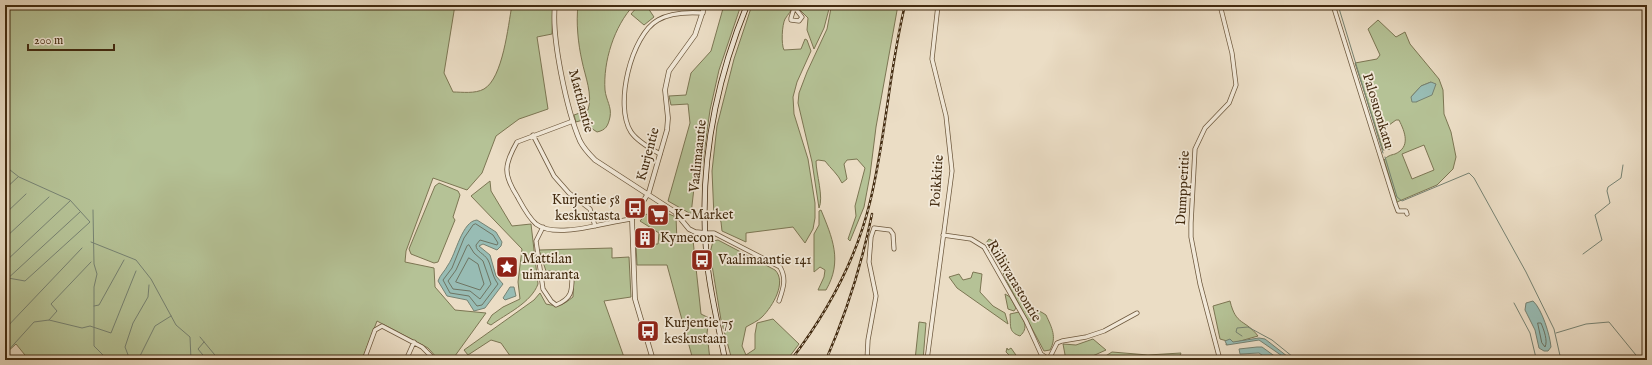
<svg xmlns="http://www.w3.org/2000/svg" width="1652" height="365" font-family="'IM FELL English',serif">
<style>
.green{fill:#b5c296;stroke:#7c7653;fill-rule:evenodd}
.water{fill:#98bcb4;stroke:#768272}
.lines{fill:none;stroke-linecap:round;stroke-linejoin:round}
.shore{stroke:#6e7462;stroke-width:1}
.stream{stroke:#768272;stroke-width:1}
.minor-casing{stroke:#6d583d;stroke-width:5}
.tertiary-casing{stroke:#6d583d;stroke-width:5.5}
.secondary-casing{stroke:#432b10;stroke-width:6}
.minor{stroke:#f2e9d9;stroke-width:3.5}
.tertiary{stroke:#f2e9d9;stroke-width:4}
.secondary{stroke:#f2e9d9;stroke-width:4.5}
.rail-casing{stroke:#432b10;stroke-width:2.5}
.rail{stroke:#f2e9d9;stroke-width:1;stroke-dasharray:3;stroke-linecap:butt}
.labels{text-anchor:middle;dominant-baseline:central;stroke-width:3.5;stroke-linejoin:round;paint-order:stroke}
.street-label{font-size:14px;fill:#432b10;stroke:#f2e9d9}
.poi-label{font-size:14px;fill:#432b10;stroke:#f2e9d9;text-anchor:start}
</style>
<rect width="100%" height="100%" fill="#ebddc5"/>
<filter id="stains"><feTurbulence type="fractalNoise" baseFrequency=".005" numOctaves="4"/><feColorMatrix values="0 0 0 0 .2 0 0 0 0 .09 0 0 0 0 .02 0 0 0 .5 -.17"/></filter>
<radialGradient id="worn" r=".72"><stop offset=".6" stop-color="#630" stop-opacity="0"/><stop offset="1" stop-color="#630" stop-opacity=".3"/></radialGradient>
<path class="green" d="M5,5H455L444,73L453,92C462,92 475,94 484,89C503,78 508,26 512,5H553L552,34L537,37L548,109L519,119L496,136L482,173L467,190L433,178L406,251L405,262L434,268L435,287L455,310L486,313L452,360H439L428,348L377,321L362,360H29L16,344L5,354Z
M578,5H634C614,26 603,62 605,90C606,100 612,107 610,117C608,126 606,130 597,132L588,126L586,119L576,122L574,115L588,110C593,95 585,76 582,61C578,43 576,23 578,5Z
M639,5H646L654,17L644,25L631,14Z
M724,5H741L719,70L710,110L701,175L694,188L691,214L668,201L690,123L688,104L671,105L669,96L686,95L691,73L711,51Z
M752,5H793C792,11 788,14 785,19C782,25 781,44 784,50L801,49L805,39L807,40L811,51L797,82L793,97L794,114L808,159L815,203V218L813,229L805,243L793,227L746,233V242L722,231L721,222L719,217H714L712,171L717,126L734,59Z
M798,5H830L824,28L814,49L807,30L808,18L798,8Z
M833,5H898L876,127L870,175L864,207L850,241L848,239L856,216L855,206L865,168L857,159L847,160L844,164L847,179L842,183C838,174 831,169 825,161L818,160L816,161C816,173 824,198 819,208L812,162L798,103L799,93L807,72L827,29L831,8Z
M1378,20L1396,37L1405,32L1410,44L1439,79L1443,90L1444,114L1451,132L1456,157L1453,169L1437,185L1397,202L1384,160C1387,156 1391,155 1395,154C1411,147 1405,132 1399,120H1396L1385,128L1390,149L1383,150L1355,63L1377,59L1380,55L1368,29ZM1431,82L1432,91L1416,102L1411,97L1421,86ZM1424,145L1434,170L1412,179L1402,154Z
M490,181L491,191L512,226L531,224L538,284C531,303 506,314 491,325L487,323L492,315L503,307L520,299L518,282L522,249L471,196Z
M439,183L458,191L460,195L453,217L455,220L438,262L434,263L411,254L409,249L435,186Z
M821,210C832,237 843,261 826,290H818L824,277L825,270L820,267L814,272V234L819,225V211Z
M646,214L661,224L669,214L676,217L677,242L693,240L701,314L709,318L707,333L710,360H693L667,265H637L636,245L658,244L659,233L640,221Z
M989,239C1010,247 1009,281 1021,298C1027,308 1038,309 1046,315C1052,328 1057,337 1050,350L1044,351L1005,278L999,262L986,243Z
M718,240L775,270C787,282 773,306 762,317C758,321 751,324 746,327L742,346L746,355L755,349V334L757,323L773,319L799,344L787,360H732L721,320L710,253L713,241Z
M612,248V258L629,257L631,297L604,301L625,360H513L501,343L491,340L468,355L464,350L534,300L540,293L546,304C558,307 563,305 573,297L574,272L546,271L539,250Z
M973,272L982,274L980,292L993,306L1005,313L1008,324L957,288L949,277L959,274L963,280L971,278Z
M1005,294L1010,297L1016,308L1014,311L1008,309Z
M1230,301C1236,326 1245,319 1258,336L1226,345L1227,341L1220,339L1213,306Z
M1019,312C1024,320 1029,328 1020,336C1008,332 1011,326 1010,314Z
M919,322L926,323L923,360H915Z
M1093,339L1106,350L1086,359L1066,360L1063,344L1076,345Z
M1007,348L1008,350L1011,348L1018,358L1029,356L1030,360H1014L1006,352Z
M1112,352L1148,355L1181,353L1178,360H1099Z"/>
<path class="water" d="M1431,82L1436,84L1432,95L1416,102H1412L1411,97L1421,86Z
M477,220L496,232L502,242L501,246L497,250L483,244L479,246L490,255L496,276L503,284L485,308L474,311L467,300L447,296L438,281C440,275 445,271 448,265C456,254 462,221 477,220Z
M510,287H514L516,296L505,300L503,298Z
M1533,301C1542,309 1550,335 1551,347L1548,351H1544L1539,348L1535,330L1525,310L1526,303Z
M1259,338L1265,339L1292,360H1288L1259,340L1227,345L1225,341L1230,339L1233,342Z
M1257,347H1262L1280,360H1269L1259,353L1240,354L1239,349Z"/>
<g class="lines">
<path class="shore" d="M476,224L493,235L498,243L497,245L480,240L476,245C476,252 484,253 488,260C492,268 492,276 498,284L482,305L477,306L469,296L450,293L443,280L452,268L464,238L473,225Z
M469,245L474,253L483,261L491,284L480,299L470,291L453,289L448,281L456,270L467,246Z
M469,258L478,264L484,284L480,290L456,282Z
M1538,323H1541C1544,330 1548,341 1545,347L1542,343Z"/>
<path class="stream" d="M1338,5L1383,153
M1385,157L1397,197L1402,201L1469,173L1474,178L1526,272L1554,329L1561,360
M5,166L19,177L70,200L90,222L25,281L8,278
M5,189L18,177
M93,210L94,264L97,274L94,287V346L108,360
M5,214L26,194
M5,238L49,197
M91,242L136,260L151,279L176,325L190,337L191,360
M1583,254L1602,240L1595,215L1610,203L1607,191L1608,187L1621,178L1623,165
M5,262L70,201
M5,281L80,212
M1514,303L1530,333L1536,358L1553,356L1554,360
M94,306L99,305L124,260
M49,320L57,311L51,304L91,262
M5,329L82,248
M1556,333L1586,324L1609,322L1640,360
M1242,336L1236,332L1237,328L1248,327L1272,340L1293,357L1304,360
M200,337L219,360
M204,342L198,349L207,360
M5,354L34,322L49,320L82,328L90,326L111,333L136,271
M130,360L125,347L133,323L148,297L149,285
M138,360L155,326L171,316"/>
<g class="minor-casing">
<path id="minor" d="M795,5L791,18V20L799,21L802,17L795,8
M1333,5L1395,203L1398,211H1406L1407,214
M573,121L517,142C504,165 503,174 517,196C522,205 528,217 536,224C557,240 608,221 632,219
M533,135L554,176L569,193L590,209L595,226
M660,154C651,149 637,141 631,132C614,106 631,35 658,20C671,12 688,12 703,13
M543,227L536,241L543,289L551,301L556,305C573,298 572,290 572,274
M705,233H714L780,267C787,279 783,289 779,301
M943,235L971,239L984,247L1026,321L1041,354L1050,360
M1041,354L1043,360
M1049,359L1057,343L1062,341L1086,337L1104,331L1137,313
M364,360L375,330L382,326L422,347L435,360
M406,360L414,342
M867,360L868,340L876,296L869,262L871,237L874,228L890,230L893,234L894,249
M927,360L952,171L946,116L932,59L938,5
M1220,360L1200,284L1191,237V223L1195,149L1205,128L1229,103L1236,85L1232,53L1220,5"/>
</g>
<g class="tertiary-casing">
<path id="tertiary" d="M555,5C551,37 567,111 580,141C584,149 589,154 595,160L675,212L689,229L695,232L705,233
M653,360L635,299L632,219L649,192L667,130L668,118L665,90L669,71L695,35L705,5"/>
</g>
<g class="secondary-casing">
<path id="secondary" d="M725,360C719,327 710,294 707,261C698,173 714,86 747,5"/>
</g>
<use href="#minor" class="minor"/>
<use href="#tertiary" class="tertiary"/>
<use href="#secondary" class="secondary"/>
<g class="rail-casing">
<path id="rail" d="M791,360C827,313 856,260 870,202C886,137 889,70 905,5
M826,360C846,314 862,263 872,214"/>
</g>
<use href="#rail" class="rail"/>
</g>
<defs>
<g id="bus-square" transform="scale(1.15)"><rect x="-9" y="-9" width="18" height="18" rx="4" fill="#8f2418" stroke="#f2e9d9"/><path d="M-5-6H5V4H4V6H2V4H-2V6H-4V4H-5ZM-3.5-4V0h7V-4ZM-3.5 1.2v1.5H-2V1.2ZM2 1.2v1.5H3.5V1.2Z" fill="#fff"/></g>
<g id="supermarket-square" transform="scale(1.15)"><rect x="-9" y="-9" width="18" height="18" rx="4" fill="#8f2418" stroke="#f2e9d9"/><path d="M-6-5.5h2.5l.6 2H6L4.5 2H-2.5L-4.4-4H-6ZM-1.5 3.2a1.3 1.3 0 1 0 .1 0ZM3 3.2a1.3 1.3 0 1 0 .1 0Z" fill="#fff"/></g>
<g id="building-square" transform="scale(1.15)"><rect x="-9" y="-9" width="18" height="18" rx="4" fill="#8f2418" stroke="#f2e9d9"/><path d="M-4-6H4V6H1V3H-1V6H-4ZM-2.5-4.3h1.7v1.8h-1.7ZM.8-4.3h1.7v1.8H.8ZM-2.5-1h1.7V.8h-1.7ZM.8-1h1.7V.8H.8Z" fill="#fff"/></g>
<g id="sight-square" transform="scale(1.15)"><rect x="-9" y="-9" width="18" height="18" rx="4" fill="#8f2418" stroke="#f2e9d9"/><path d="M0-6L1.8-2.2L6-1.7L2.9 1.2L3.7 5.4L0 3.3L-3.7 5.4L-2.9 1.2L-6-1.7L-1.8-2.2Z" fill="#fff"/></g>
</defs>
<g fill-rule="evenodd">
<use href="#bus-square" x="635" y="208"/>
<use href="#supermarket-square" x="658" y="215"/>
<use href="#building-square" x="645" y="238"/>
<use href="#bus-square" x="702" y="260"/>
<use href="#sight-square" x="507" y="267"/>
<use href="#bus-square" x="648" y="331"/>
</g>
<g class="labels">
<g class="street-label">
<text transform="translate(581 101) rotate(75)">Mattilantie</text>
<text transform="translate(1378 111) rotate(73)">Palosuonkatu</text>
<text transform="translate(648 154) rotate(-75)">Kurjentie</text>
<text transform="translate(698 156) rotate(-84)">Vaalimaantie</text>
<text transform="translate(937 181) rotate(-86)">Poikkitie</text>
<text transform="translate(1183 188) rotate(-87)">Dumpperitie</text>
<text transform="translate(1014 281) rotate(59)">Riihivarastontie</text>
</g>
<g class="poi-label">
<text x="620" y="200" text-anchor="end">Kurjentie 58<tspan x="620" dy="16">keskustasta</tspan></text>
<text x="674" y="215">K-Market</text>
<text x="660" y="238">Kymecon</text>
<text x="522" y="259">Mattilan<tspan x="522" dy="16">uimaranta</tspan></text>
<text x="718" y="260">Vaalimaantie 141</text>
<text x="664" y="323">Kurjentie 75<tspan x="664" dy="16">keskustaan</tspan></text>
</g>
</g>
<rect width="1652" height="365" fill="none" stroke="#ebddc5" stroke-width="20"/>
<rect x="6" y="6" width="1640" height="353" fill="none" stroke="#432b10" stroke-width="2"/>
<rect x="10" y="10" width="1632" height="345" fill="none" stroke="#432b10"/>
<path d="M28 44v6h86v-6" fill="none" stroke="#432b10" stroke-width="2"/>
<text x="34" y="44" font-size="12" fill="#432b10" stroke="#f2e9d9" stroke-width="3" paint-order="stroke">200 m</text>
<rect width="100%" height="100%" filter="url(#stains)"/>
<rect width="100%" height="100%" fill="url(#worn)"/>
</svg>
